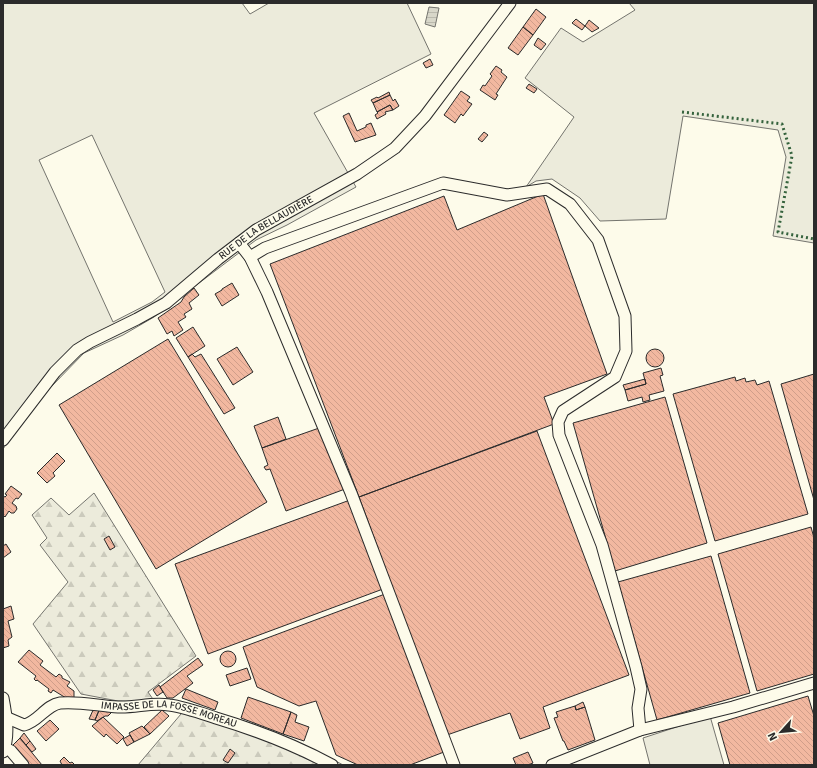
<svg xmlns="http://www.w3.org/2000/svg" width="817" height="768" font-family="Signika,sans-serif">
<style>
.grass{fill:#ecebdb;stroke:#74746e;fill-rule:evenodd}
.forest{fill:url(#forest-firs);stroke:#74746e}
.water{fill:url(#water-rules);stroke:#74746e}
.building{fill:url(#building-back-hatch);stroke:#2b2b2b}
.lines{fill:none;stroke-linecap:round;stroke-linejoin:round}
.minor-casing{stroke:#2b2b2b;stroke-width:13}
.minor{stroke:#fdfbea;stroke-width:11}
.hedge{stroke:#34623c;stroke-width:3;stroke-dasharray:2 3;stroke-linecap:butt}
.labels{text-anchor:middle;dominant-baseline:central;stroke-width:3;stroke-linejoin:round;paint-order:stroke}
.street-label{font-size:10px;fill:#2b2b2b;stroke:#fdfbea}
</style>
<defs>
<pattern id="forest-firs" width="22" height="20" patternUnits="userSpaceOnUse"><rect width="22" height="20" fill="#ecebdb"/><path d="M5 1l3.5 6h-7zM16 11l3.5 6h-7z" fill="#cbcabc"/></pattern>
<pattern id="water-rules" width="6" height="5" patternUnits="userSpaceOnUse"><rect width="6" height="5" fill="#d8d7c9"/><path d="M0 2.5h6" fill="none" stroke="#bab9ad"/></pattern>
<pattern id="building-back-hatch" width="6" height="6" patternUnits="userSpaceOnUse"><rect width="6" height="6" fill="#f2b8a0"/><path d="M-1 5l2 2M0 0l6 6M5-1l2 2" fill="none" stroke="#d09e8a"/></pattern>
</defs>
<rect width="100%" height="100%" fill="#fdfbea"/>
<path class="grass" d="M3,3H242L250,14L269,3H407L431,54L314,113L356,187L287,225L256,240L154,317L123,335L84,353L49,389L28,413L3,449ZM92,135L165,292L152,302L113,322L39,160Z
M629,3H814V243L773,236L786,157L778,130L683,116L666,219L600,221L580,198L552,179L536,181L526,187L574,117L525,78L561,28L583,42L635,10Z
M710,716L724,765H650L643,738Z"/>
<path class="forest" d="M94,493L196,656L148,692L155,702L118,701L81,694L33,624L68,582L40,545L47,538L32,515L51,498L69,515Z
M185,705L334,760L343,765H138L181,714Z"/>
<path class="water" d="M429,7L439,8L435,27L425,24Z"/>
<path class="building" d="M536,9L546,17L533,35L523,27Z
M576,19L585,26L582,30L572,23Z
M589,20L599,28L592,32L585,26Z
M523,27L533,35L518,55L508,48Z
M538,38L546,44L541,50L534,45Z
M430,59L433,65L426,68L423,63Z
M496,66L502,70L501,72L507,77L496,94L498,95L495,100L480,90L483,85L485,86L492,76L490,74Z
M529,84L537,89L534,93L526,88Z
M461,91L470,97L467,101L472,104L463,116L461,114L455,123L444,115Z
M389,92L390,95L373,103L371,100L377,97L378,98Z
M390,95L393,101L395,99L399,106L393,110L390,105L377,112L373,103Z
M390,105L393,110L385,112L386,114L377,119L375,115L378,113L377,112Z
M349,113L357,131L366,127V125L371,123L376,135L355,142L343,116Z
M484,132L488,135L482,142L478,139Z
M543,194L607,374L544,397L554,424L359,497L270,264L444,196L457,230Z
M232,283L239,295L222,306L215,294L222,290V289Z
M194,288L199,295L189,303L192,309L184,314L186,317L178,322L183,330L174,336L172,331L167,334L158,318L181,302L184,297Z
M193,327L205,346L188,357L176,338Z
M168,339L267,502L156,569L59,405Z
M237,347L253,372L233,385L217,359Z
M646 358a9 9 0 1 1 18 0a9 9 0 1 1-18 0Z
M192,354L195,357L201,354L235,408L224,414L188,357Z
M661,368L663,375L660,376L664,391L649,395L650,400L643,402L642,397L628,401L625,390L646,384L643,373Z
M814,374V500L781,384Z
M735,377L736,381L745,378L746,382L755,380L757,385L769,381L808,514L715,541L673,394Z
M645,379L646,384L625,390L623,385Z
M665,397L707,543L615,571L573,423Z
M278,417L286,439L262,448L254,426Z
M322,427L345,489L286,511L270,469L266,470L264,467L268,465L262,448Z
M537,431L629,675L543,707L550,728L520,739L510,713L447,735L359,497Z
M57,453L65,461L53,473L55,476L47,483L37,473Z
M11,486L22,494L18,499L16,498L12,503L16,506L17,509L14,513H11L9,511L5,517L3,515V496L5,497L7,495L5,494Z
M350,500L383,589L208,654L175,564Z
M811,527L814,538V674L757,691L718,554Z
M109,536L115,547L110,550L104,539Z
M6,544L11,552L3,558V546Z
M711,556L750,693L657,720L618,582Z
M385,594L444,752L410,765H358L336,755L316,701L299,706L257,687L243,647Z
M11,606L14,619L8,621L12,637L8,640L9,646L3,648V609Z
M29,650L43,661L40,665L56,677L59,674L62,676V678L70,682L67,686L74,691V698H66L53,690L51,693L48,691L49,689L37,680L36,681L34,679L36,676L18,662Z
M220 659a8 8 0 1 1 16 0a8 8 0 1 1-16 0Z
M198,658L203,665L187,676L193,683L173,698H167L160,687Z
M247,668L251,679L230,686L226,675Z
M159,685L163,692L157,696L153,690Z
M186,689L218,702L215,710L182,698Z
M808,696L814,716V765H730L718,723Z
M248,697L291,712L283,734L241,718Z
M583,702L585,707L576,710L575,706Z
M575,706L576,710L585,707L595,740L568,750L564,741H563L554,718L558,717L556,712Z
M94,708H100L95,720L89,719Z
M100,708L115,709L108,716H105L97,721L95,720Z
M162,710L169,716L150,734L144,727Z
M291,712L297,715L295,722L309,727L304,741L283,734Z
M103,717L124,737L117,744L106,734L104,737L92,726Z
M50,720L59,729L46,741L37,731Z
M142,726L150,734L134,742L129,733Z
M24,733L30,741L26,745L20,738Z
M130,735L134,742L127,746L123,739Z
M20,738L42,765H28L12,746Z
M30,741L36,749L32,752L26,745Z
M230,749L235,753L228,763L223,760Z
M528,752L533,763L528,765H516L513,758Z
M64,757L70,763L72,762L75,765H62L60,761Z"/>
<g class="lines">
<g class="minor-casing">
<g id="minor">
<path d="M239,243L250,257L267,292L351,493L454,765"/>
<path d="M250,257L265,248L443,183L507,195L547,189L570,204L598,240L625,316L626,351L615,377L563,411L558,422L559,435L602,545L636,667L641,689L638,708L640,730"/>
<path id="s1" d="M3,440L55,372L77,350L90,342L137,319L166,303L218,259L256,230L357,174L395,148L425,116L510,3"/>
<path d="M3,698C6,714 10,736 3,752"/>
<path id="s2" d="M3,716L24,725C38,722 46,705 60,703C79,701 99,706 118,707C135,708 152,702 169,705C185,707 201,713 216,718C256,730 295,745 332,765"/>
<path d="M5,748L11,751L23,765"/>
<path d="M552,765L640,730L733,707L814,683"/>
</g>
</g>
<use href="#minor" class="minor"/>
<path class="hedge" d="M682,112L782,124L792,156L778,232L814,239"/>
</g>
<g class="labels">
<g class="street-label">
<text stroke="none"><textPath href="#s1" startOffset="343">RUE DE LA BELLAUDIÈRE</textPath></text>
<text stroke="none"><textPath href="#s2" startOffset="176">IMPASSE DE LA FOSSE MOREAU</textPath></text>
</g>
</g>
<rect width="817" height="768" fill="none" stroke="#2b2b2b" stroke-width="8"/>
<g transform="translate(781 732) rotate(243)" stroke="#fdfbea" stroke-width="3" paint-order="stroke">
<path d="M0-3L7 15L0 10L-7 15Z" fill="#2b2b2b"/>
<text y="-6" font-size="11" font-weight="bold" text-anchor="middle" fill="#2b2b2b">N</text>
</g>
</svg>
